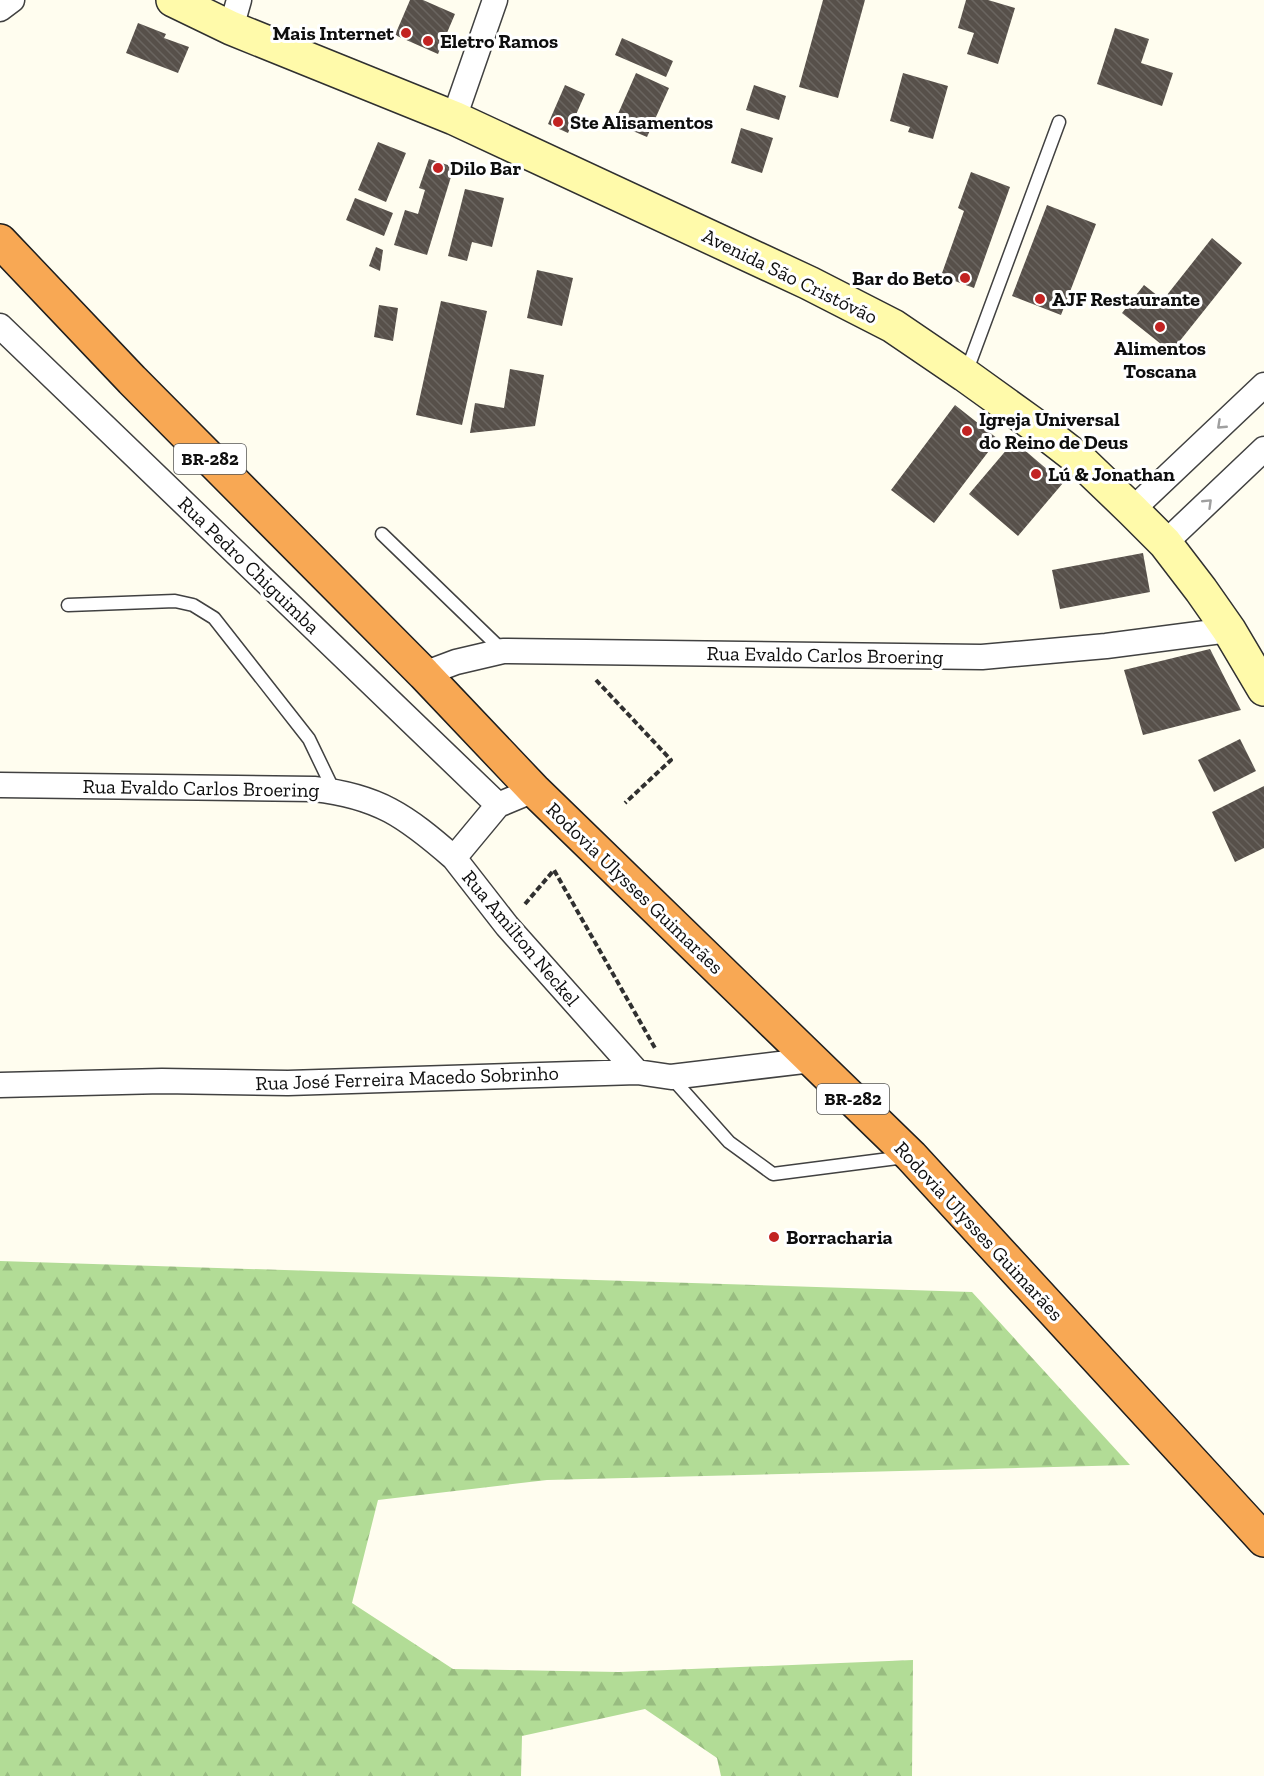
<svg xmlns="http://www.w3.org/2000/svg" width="1264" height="1776" font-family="'Zilla Slab',serif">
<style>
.forest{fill:url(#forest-firs)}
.building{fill:url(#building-back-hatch)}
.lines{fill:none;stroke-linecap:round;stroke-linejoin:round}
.lane-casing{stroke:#414141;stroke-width:15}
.street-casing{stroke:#414141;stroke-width:27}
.secondary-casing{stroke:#303030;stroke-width:36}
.highway-casing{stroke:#1f1f1f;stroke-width:36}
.path{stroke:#303030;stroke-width:4;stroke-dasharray:6 3;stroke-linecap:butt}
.lane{stroke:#fff;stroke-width:12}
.street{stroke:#fff;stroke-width:24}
.secondary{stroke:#fffaaa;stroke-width:33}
.highway{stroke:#f8a854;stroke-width:33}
.oneway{stroke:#9f9f9f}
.poi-dot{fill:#c22322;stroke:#fff;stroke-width:2}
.labels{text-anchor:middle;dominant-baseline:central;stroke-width:6;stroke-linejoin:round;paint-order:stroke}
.shield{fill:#fff;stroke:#565656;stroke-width:1.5}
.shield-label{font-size:18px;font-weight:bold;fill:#0e0e0e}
.poi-label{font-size:20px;font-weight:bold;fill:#0e0e0e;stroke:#fff;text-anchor:start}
.street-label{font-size:20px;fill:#0e0e0e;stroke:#fff}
</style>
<defs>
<pattern id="forest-firs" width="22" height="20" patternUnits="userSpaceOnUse" patternTransform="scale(1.5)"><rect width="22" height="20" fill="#b2dc96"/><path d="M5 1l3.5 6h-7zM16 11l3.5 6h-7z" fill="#98bc80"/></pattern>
<pattern id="building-back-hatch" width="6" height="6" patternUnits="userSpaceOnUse" patternTransform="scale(1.5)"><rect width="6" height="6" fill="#57504a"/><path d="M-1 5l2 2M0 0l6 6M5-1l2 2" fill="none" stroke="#6a6560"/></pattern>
</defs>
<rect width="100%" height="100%" fill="#fffdef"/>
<path class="forest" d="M0,1261L972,1292L1130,1465L547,1480L378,1500L352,1603L453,1669L619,1672L913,1660L912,1776H721L717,1758L645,1709L522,1736L521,1776H0Z"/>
<path class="building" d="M410,0H423L455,14L438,54L395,35Z
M823,0H865L838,98L799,87Z
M966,0H988L1015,8L998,64L967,54L974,33L958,28Z
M138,23L166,34L164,38L189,47L178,73L126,53Z
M1115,28L1149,39L1141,63L1173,73L1162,106L1097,84Z
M622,38L673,61L666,77L615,55Z
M636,73L669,88L647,137L614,123Z
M903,73L948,86L933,139L908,132L910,127L890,121Z
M565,85L585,94L568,133L548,124Z
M754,85L786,96L779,120L746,110Z
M741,128L773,138L762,173L731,163Z
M378,142L406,153L386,202L358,190Z
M429,159L454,167L427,255L394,245L405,210L418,214L425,190L419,188Z
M971,172L1010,187L974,288L941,276L964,211L958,208Z
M465,189L504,198L492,247L472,242L467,261L448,256Z
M355,198L393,213L384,236L346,220Z
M1047,205L1096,224L1061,315L1012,296Z
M1212,238L1242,263L1171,352L1122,313L1144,285L1163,300Z
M376,247L383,250L380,271L369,266Z
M537,270L573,278L562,326L527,318Z
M441,301L487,311L462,425L416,415Z
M379,305L398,308L393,341L374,337Z
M510,369L544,375L535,426L470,433L475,403L504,408Z
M955,405L998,439L934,523L891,490Z
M1014,441L1063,483L1018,536L969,494Z
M1143,553L1150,592L1060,609L1052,570Z
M1210,649L1241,710L1143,735L1124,670Z
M1240,739L1256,771L1214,792L1198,760Z
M1264,786V848L1235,862L1212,812Z"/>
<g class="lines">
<g class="lane-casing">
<path id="lane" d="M966,373L1059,122
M382,534L503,651
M68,605L175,601L193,605L214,618L309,739L334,791
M671,1077L729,1142L773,1174L905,1157"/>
</g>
<g class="street-casing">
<path id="street" d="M0,9L12,0
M231,28L239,0
M454,118L495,0
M0,326L498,805
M1132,510L1264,385
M1165,543L1264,449
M424,674L456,662L503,651L982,657L1106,646L1229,630
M0,785L314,789C378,796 406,816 454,858
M534,790L498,805L454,858L507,926L637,1072
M0,1085L162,1081L288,1083L637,1072L671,1077L812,1060"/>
</g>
<g class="secondary-casing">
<path id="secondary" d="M173,0L231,28L454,118L809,283L893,326L965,375L1040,429L1080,460L1132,510L1165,543L1201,590L1229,630L1264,689"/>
</g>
<g class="highway-casing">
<path id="highway" d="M0,241L132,380L424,674L534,790L911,1156L1264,1540"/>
</g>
<path class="path" d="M596,680L671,760L625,803
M525,904L554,870L655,1048"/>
<use href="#lane" class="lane"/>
<use href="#street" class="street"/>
<use href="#secondary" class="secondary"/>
<use href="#highway" class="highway"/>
</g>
<defs><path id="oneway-chevron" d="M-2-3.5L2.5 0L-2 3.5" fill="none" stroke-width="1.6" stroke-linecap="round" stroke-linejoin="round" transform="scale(1.5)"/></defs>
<g class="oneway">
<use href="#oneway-chevron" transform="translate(1221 425) rotate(137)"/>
<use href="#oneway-chevron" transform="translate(1208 503) rotate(-44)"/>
</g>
<g class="poi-dot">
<circle cx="406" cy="33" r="6"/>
<circle cx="428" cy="41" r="6"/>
<circle cx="558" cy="122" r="6"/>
<circle cx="438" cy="168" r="6"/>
<circle cx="965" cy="278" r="6"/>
<circle cx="1040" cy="299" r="6"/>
<circle cx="1160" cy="327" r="6"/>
<circle cx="967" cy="431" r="6"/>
<circle cx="1036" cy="474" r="6"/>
<circle cx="774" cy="1237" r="6"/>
</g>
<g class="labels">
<g class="shield">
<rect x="174" y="444" width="72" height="30" rx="4.5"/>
<rect x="817" y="1084" width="72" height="30" rx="4.5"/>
</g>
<g class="shield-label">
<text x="210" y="459">BR-282</text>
<text x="853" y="1099">BR-282</text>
</g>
<g class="poi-label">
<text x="394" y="33" text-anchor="end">Mais Internet</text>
<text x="440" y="41">Eletro Ramos</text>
<text x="570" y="122">Ste Alisamentos</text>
<text x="450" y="168">Dilo Bar</text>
<text x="953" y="278" text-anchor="end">Bar do Beto</text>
<text x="1052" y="299">AJF Restaurante</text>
<text x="1160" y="348" text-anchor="middle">Alimentos<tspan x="1160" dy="23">Toscana</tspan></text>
<text x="979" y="419">Igreja Universal<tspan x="979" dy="23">do Reino de Deus</tspan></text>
<text x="1048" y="474">Lú &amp; Jonathan</text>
<text x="786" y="1237">Borracharia</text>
</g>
<g class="street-label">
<text transform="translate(790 276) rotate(26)">Avenida São Cristóvão</text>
<text transform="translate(249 565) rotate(44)">Rua Pedro Chiguimba</text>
<text transform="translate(825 655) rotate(1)">Rua Evaldo Carlos Broering</text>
<text transform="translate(201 788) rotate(1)">Rua Evaldo Carlos Broering</text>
<text transform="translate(635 888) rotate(44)">Rodovia Ulysses Guimarães</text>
<text transform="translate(521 938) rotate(50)">Rua Amilton Neckel</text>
<text transform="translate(407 1078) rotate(-2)">Rua José Ferreira Macedo Sobrinho</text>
<text transform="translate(979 1231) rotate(47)">Rodovia Ulysses Guimarães</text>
</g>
</g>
</svg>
